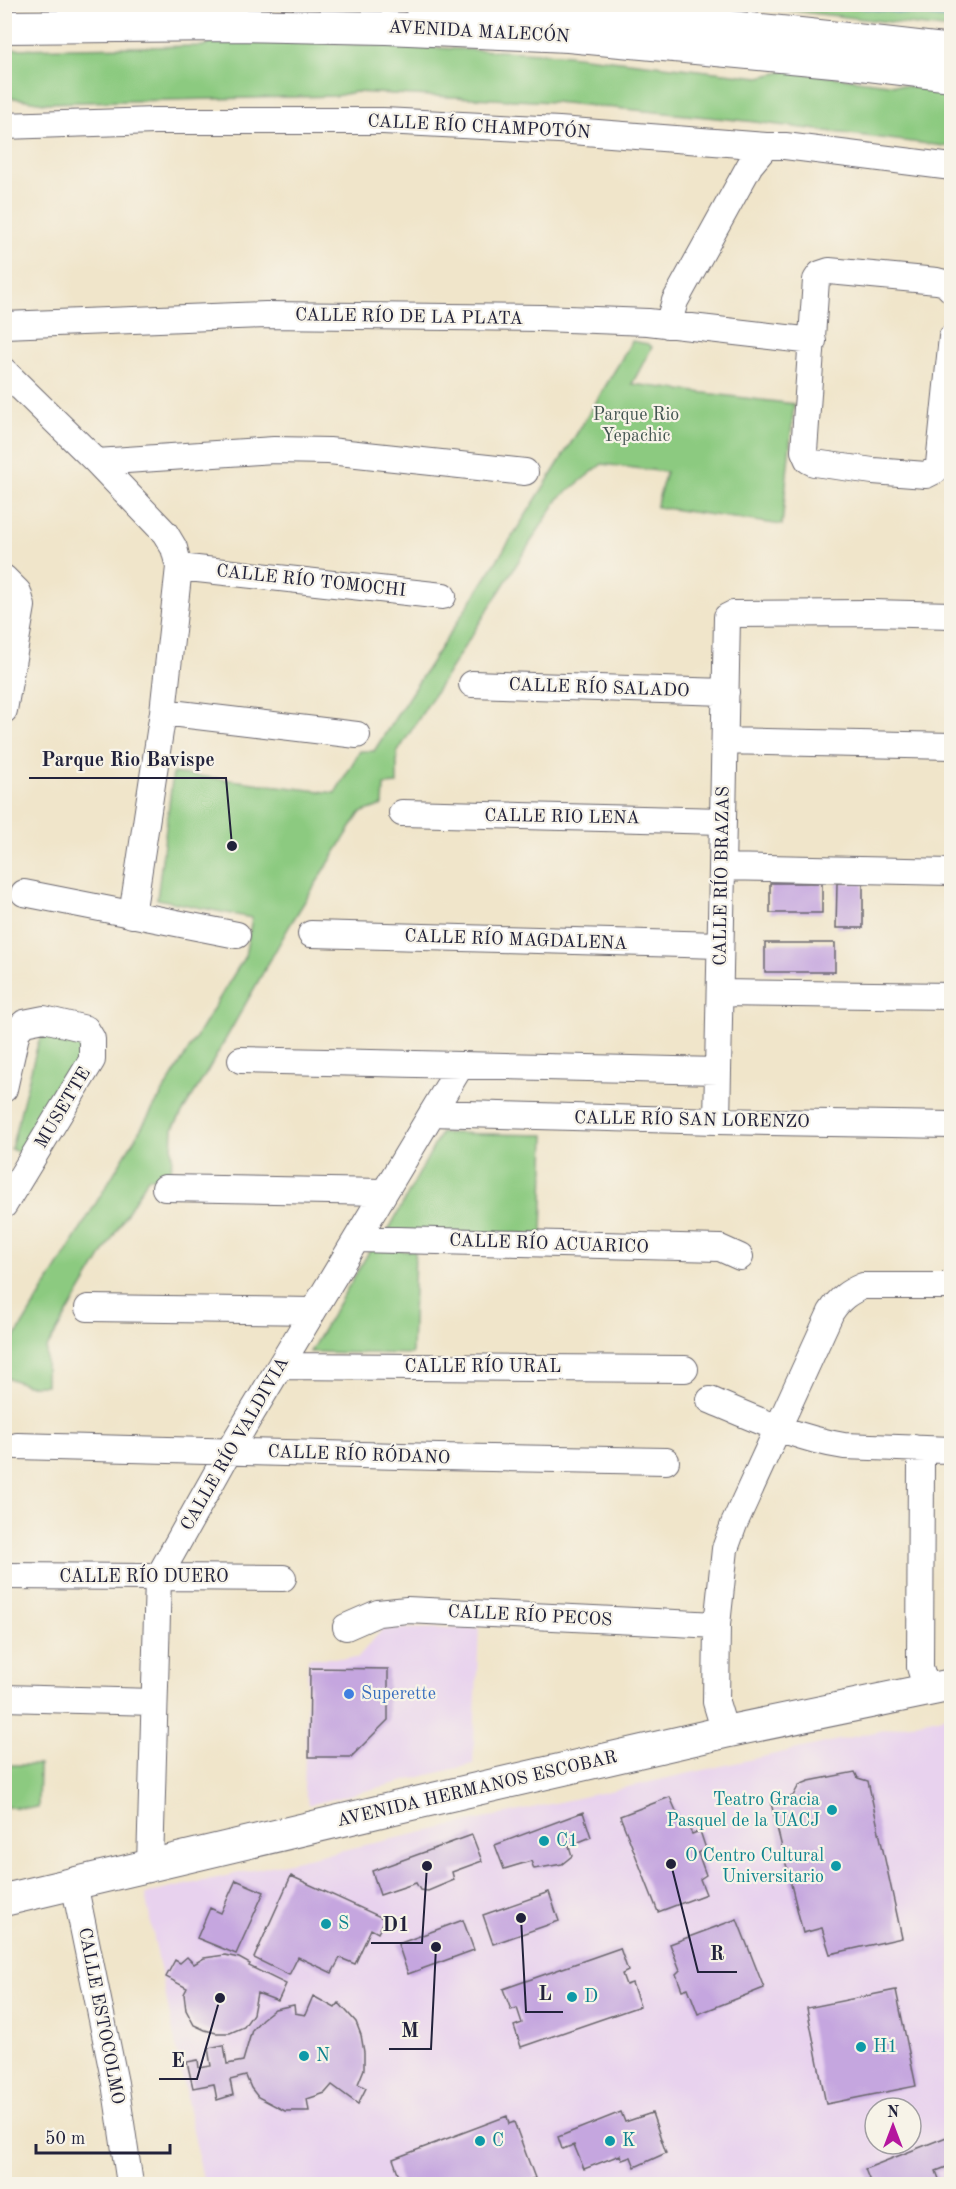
<svg xmlns="http://www.w3.org/2000/svg" width="956" height="2189" font-family="'Old Standard TT',serif">
<style>
.built{fill:#e8d2ee;fill-rule:evenodd}
.green{fill:#8cca80;stroke:#57765e;stroke-width:1.5}
.water{fill:#7ebcf1;stroke:#506f96;stroke-width:1.5}
.building{fill:#c5a6df}
.lines{fill:none;stroke-linecap:round;stroke-linejoin:round}
.minor-casing{stroke:#6a666d;stroke-width:28}
.major-casing{stroke:#6a666d;stroke-width:34}
.minor{stroke:#fff;stroke-width:26}
.major{stroke:#fff;stroke-width:32}
.shop-dot{fill:#3f7fe0;stroke:#f7f3e8;stroke-width:2}
.culture-dot{fill:#0f9aa8;stroke:#f7f3e8;stroke-width:2}
.labels{text-anchor:middle;dominant-baseline:central;stroke-width:4.5;stroke-linejoin:round;paint-order:stroke}
.street-label{font-size:18px;fill:#22223b;stroke:#f7f3e8}
.park-label{font-size:18px;fill:#425450;stroke:#f7f3e8}
.shop-label{font-size:18px;fill:#366cbe;stroke:#f7f3e8;text-anchor:start}
.culture-label{font-size:18px;fill:#0d838f;stroke:#f7f3e8;text-anchor:start}
.leader{fill:none;stroke:#22223b;stroke-width:2}
.callout-dot{fill:#22223b;stroke:#f7f3e8;stroke-width:2}
.callout-label{font-size:20px;text-anchor:middle;font-weight:bold;fill:#22223b;stroke:#f7f3e8;stroke-width:4.5;stroke-linejoin:round;paint-order:stroke}
</style>
<rect width="100%" height="100%" fill="#f7f3e8"/>
<filter id="ink" filterUnits="userSpaceOnUse"><feTurbulence type="fractalNoise" baseFrequency=".0167" numOctaves="2"/><feDisplacementMap in="SourceGraphic" scale="12" xChannelSelector="R" yChannelSelector="G"/><feConvolveMatrix kernelMatrix="1 2 1 2 8 2 1 2 1" color-interpolation-filters="sRGB"/></filter>
<filter id="wash" filterUnits="userSpaceOnUse"><feTurbulence type="fractalNoise" baseFrequency=".008" numOctaves="4" result="noise"/><feDisplacementMap in="SourceGraphic" scale="24" xChannelSelector="R" yChannelSelector="G"/><feGaussianBlur stdDeviation="1.35" result="paint"/><feColorMatrix in="noise" values="0 0 0 0 0 0 0 0 0 0 0 0 0 0 0 0 0 1.4 0 .05"/><feComposite in="paint" operator="in"/></filter>
<g filter="url(#wash)">
<rect width="100%" height="100%" fill="#f0e5ca"/>
<path class="built" d="M479,1628L473,1764L309,1805L304,1789L308,1658H357L383,1629Z
M951,1715V2184H204L145,1894ZM875,2108H911V2144H875Z"/>
<path class="green" d="M741,5H951V29Z
M214,41L321,42L559,54L759,77L787,71L951,92V147L747,121L554,102L354,92L336,96L44,103L14,98L5,99V50L7,49L203,46Z
M632,341L648,344L652,347L632,384L794,404L782,525L656,507L666,472L602,464L558,499L397,753V784L384,785L383,805L360,813L290,925L207,1072L173,1128L171,1177L148,1178L46,1349V1385H27L5,1377V1354L245,956L252,918L157,899L173,773L335,793L360,751H374C461,615 551,481 632,341Z
M48,1033C62,1035 75,1036 82,1047L80,1062L20,1153L11,1149L38,1043L42,1036Z
M441,1133L545,1135L542,1234L388,1231Z
M370,1250L415,1251L412,1354L310,1352Z
M5,1765H39L38,1808L5,1807Z"/>
<path class="water" d="M833,5H951V19Z"/>
<g id="blocks">
<path class="building" d="M770,883H822V913H770Z
M837,883H863V928H836Z
M765,943H835V972H765Z
M310,1668L388,1669V1720L351,1757H309Z
M855,1772L858,1778L868,1781L902,1938L830,1954L822,1928L803,1933L771,1803L793,1796L799,1785L809,1781Z
M670,1797L683,1827L688,1826L692,1834L700,1831L706,1849L698,1853L706,1875L700,1879L706,1894L658,1912L620,1816Z
M583,1812L591,1837L569,1846L572,1856L562,1864L534,1869L531,1861L504,1869L495,1845Z
M472,1835L482,1861L452,1872L454,1880L428,1891L420,1890L416,1883L380,1895L372,1871Z
M291,1876L385,1919L378,1933L371,1929L355,1964L340,1958L332,1973L298,1957L289,1975L254,1958Z
M236,1880L264,1892L236,1954L197,1938L210,1908L221,1913Z
M549,1892L559,1921L493,1944L483,1915Z
M737,1919L764,1988L698,2014L688,1988L682,1990L676,1974L680,1970L670,1944Z
M463,1920L474,1950L408,1974L398,1944Z
M620,1948L628,1971L622,1974L626,1985L632,1983L640,2006L521,2047L514,2026L522,2023L517,2008L511,2010L503,1989Z
M225,1955L239,1958L250,1964L249,1966L286,1984L278,2001L257,1993L253,2014L244,2027L230,2033H216L205,2030L194,2025L186,2010L184,1994L187,1988L166,1977L175,1960L180,1963L187,1957L194,1964L204,1958Z
M896,1990L916,2086L826,2104L807,2008Z
M313,1996L335,2008L339,2003L356,2022L361,2035L364,2052V2069L358,2084L366,2088L358,2104L332,2085L325,2093L307,2099L309,2111H285L258,2097L251,2088L246,2076L230,2080L233,2095L217,2100L214,2084L193,2088L187,2062L198,2060L199,2068L211,2066L208,2048L224,2045L227,2064L243,2061L252,2030L262,2019L275,2009L294,2005L295,2013L305,2015Z
M621,2112L625,2122L652,2113L666,2153L635,2167L631,2157L622,2160L620,2155L584,2169L574,2145L562,2149L558,2137Z
M507,2116L509,2124L514,2122L535,2178L519,2184H402L393,2159Z
M949,2136L952,2144V2165L936,2171L939,2179L933,2183L871,2184L865,2169Z"/>
</g>
</g>
<g filter="url(#ink)">
<use href="#blocks" fill-opacity="0" stroke="#6a666d" stroke-width="1.5"/>
<g class="lines">
<g class="minor-casing">
<path id="minor" d="M4,126L155,121H383L559,130L766,146H785L952,167
M952,290L945,283L937,281L829,271L820,274L816,280L804,451L808,460L814,463L873,471L926,475L936,470L939,464L952,337
M4,325L266,315L541,318L648,322L813,341
M668,325L675,301L750,165L766,146
M4,371L97,462L165,533L174,548L179,567L163,712L132,915
M97,462L274,450L329,451L525,472
M179,567L443,596
M4,578L18,592L22,606L4,710
M472,684L726,692
M163,712L357,735
M725,741L952,746
M402,813L723,821
M722,867L952,872
M24,893L237,935
M311,934L720,945
M720,993L952,996
M241,1060L718,1071
M4,1089L17,1031L24,1023L44,1019L86,1029L92,1039V1060L4,1205
M432,1113L717,1121L952,1125
M717,1121L727,617L733,614L871,613L952,615
M165,1188L384,1192
M357,1239L720,1248L740,1257
M88,1308L313,1311
M281,1366L685,1369
M710,1400C753,1418 798,1439 844,1446L952,1450
M17,1446L438,1457L666,1461
M914,1448L921,1462L920,1667L927,1690
M4,1576L283,1578
M346,1627L378,1613L407,1610L717,1625
M4,1698L154,1702
M725,1732L716,1702L717,1625L725,1549L734,1524L831,1312C840,1298 849,1292 863,1286H952
M150,1865L158,1578L229,1451L461,1065
M74,1883L115,2083L130,2184"/>
</g>
<g class="major-casing">
<path id="major" d="M420,4C598,12 775,30 952,51
M4,27L231,25L386,28L568,36L844,62L952,75
M4,1900L394,1808L725,1732L952,1685"/>
</g>
<use href="#minor" class="minor"/>
<use href="#major" class="major"/>
</g>
</g>
<circle class="shop-dot" cx="349" cy="1694" r="6"/>
<g class="culture-dot">
<circle cx="832" cy="1810" r="6"/>
<circle cx="544" cy="1841" r="6"/>
<circle cx="836" cy="1866" r="6"/>
<circle cx="326" cy="1924" r="6"/>
<circle cx="572" cy="1997" r="6"/>
<circle cx="861" cy="2047" r="6"/>
<circle cx="304" cy="2056" r="6"/>
<circle cx="480" cy="2141" r="6"/>
<circle cx="610" cy="2141" r="6"/>
</g>
<g class="labels">
<g class="street-label">
<text transform="translate(479 32) rotate(3)">AVENIDA MALECÓN</text>
<text transform="translate(479 127) rotate(3)">CALLE RÍO CHAMPOTÓN</text>
<text transform="translate(409 317) rotate(1)">CALLE RÍO DE LA PLATA</text>
<text transform="translate(311 581) rotate(6)">CALLE RÍO TOMOCHI</text>
<text transform="translate(599 688) rotate(2)">CALLE RÍO SALADO</text>
<text transform="translate(562 817) rotate(1)">CALLE RIO LENA</text>
<text transform="translate(722 876) rotate(-89)">CALLE RÍO BRAZAS</text>
<text transform="translate(516 940) rotate(2)">CALLE RÍO MAGDALENA</text>
<text transform="translate(63 1108) rotate(-59)">MUSETTE</text>
<text transform="translate(692 1120) rotate(1)">CALLE RÍO SAN LORENZO</text>
<text transform="translate(549 1244) rotate(2)">CALLE RÍO ACUARICO</text>
<text x="483" y="1367">CALLE RÍO URAL</text>
<text transform="translate(235 1444) rotate(-60)">CALLE RÍO VALDIVIA</text>
<text transform="translate(359 1455) rotate(2)">CALLE RÍO RÓDANO</text>
<text x="144" y="1577">CALLE RÍO DUERO</text>
<text transform="translate(530 1616) rotate(3)">CALLE RÍO PECOS</text>
<text transform="translate(477 1789) rotate(-13)">AVENIDA HERMANOS ESCOBAR</text>
<text transform="translate(101 2016) rotate(79)">CALLE ESTOCOLMO</text>
</g>
<g class="park-label">
<text x="636" y="415">Parque Rio<tspan x="636" dy="21">Yepachic</tspan></text>
</g>
<g class="shop-label">
<text x="361" y="1694">Superette</text>
</g>
<g class="culture-label">
<text x="820" y="1800" text-anchor="end">Teatro Gracia<tspan x="820" dy="21">Pasquel de la UACJ</tspan></text>
<text x="556" y="1841">C1</text>
<text x="824" y="1856" text-anchor="end">O Centro Cultural<tspan x="824" dy="21">Universitario</tspan></text>
<text x="338" y="1924">S</text>
<text x="584" y="1997">D</text>
<text x="873" y="2047">H1</text>
<text x="316" y="2056">N</text>
<text x="492" y="2141">C</text>
<text x="622" y="2141">K</text>
</g>
</g>
<path class="leader" d="M232 846L226 778H29M427 1866L422 1943H371M671 1864L698 1972H737M521 1918L526 2012H563M436 1947L431 2049H389M220 1998L197 2079H159"/>
<g class="callout-dot">
<circle cx="232" cy="846" r="6"/>
<circle cx="427" cy="1866" r="6"/>
<circle cx="671" cy="1864" r="6"/>
<circle cx="521" cy="1918" r="6"/>
<circle cx="436" cy="1947" r="6"/>
<circle cx="220" cy="1998" r="6"/>
</g>
<g class="callout-label">
<text x="128" y="766">Parque Rio Bavispe</text>
<text x="396" y="1931">D1</text>
<text x="717" y="1960">R</text>
<text x="545" y="2000">L</text>
<text x="410" y="2037">M</text>
<text x="178" y="2067">E</text>
</g>
<rect width="956" height="2189" fill="none" stroke="#f7f3e8" stroke-width="24"/>
<g transform="translate(893 2126)"><circle r="28" fill="#f7f3e8" stroke="#a29fa3" stroke-width="1.5"/>
<path d="M0-4.5L10 22L0 15L-10 22Z" fill="#b5179e"/>
<text y="-9" font-size="16" font-weight="bold" text-anchor="middle" fill="#22223b">N</text>
</g>
<path d="M36 2144v9h134v-9" fill="none" stroke="#22223b" stroke-width="3"/>
<text x="45" y="2144" font-size="18" fill="#22223b" stroke="#f7f3e8" stroke-width="4.5" paint-order="stroke">50 m</text>
</svg>
